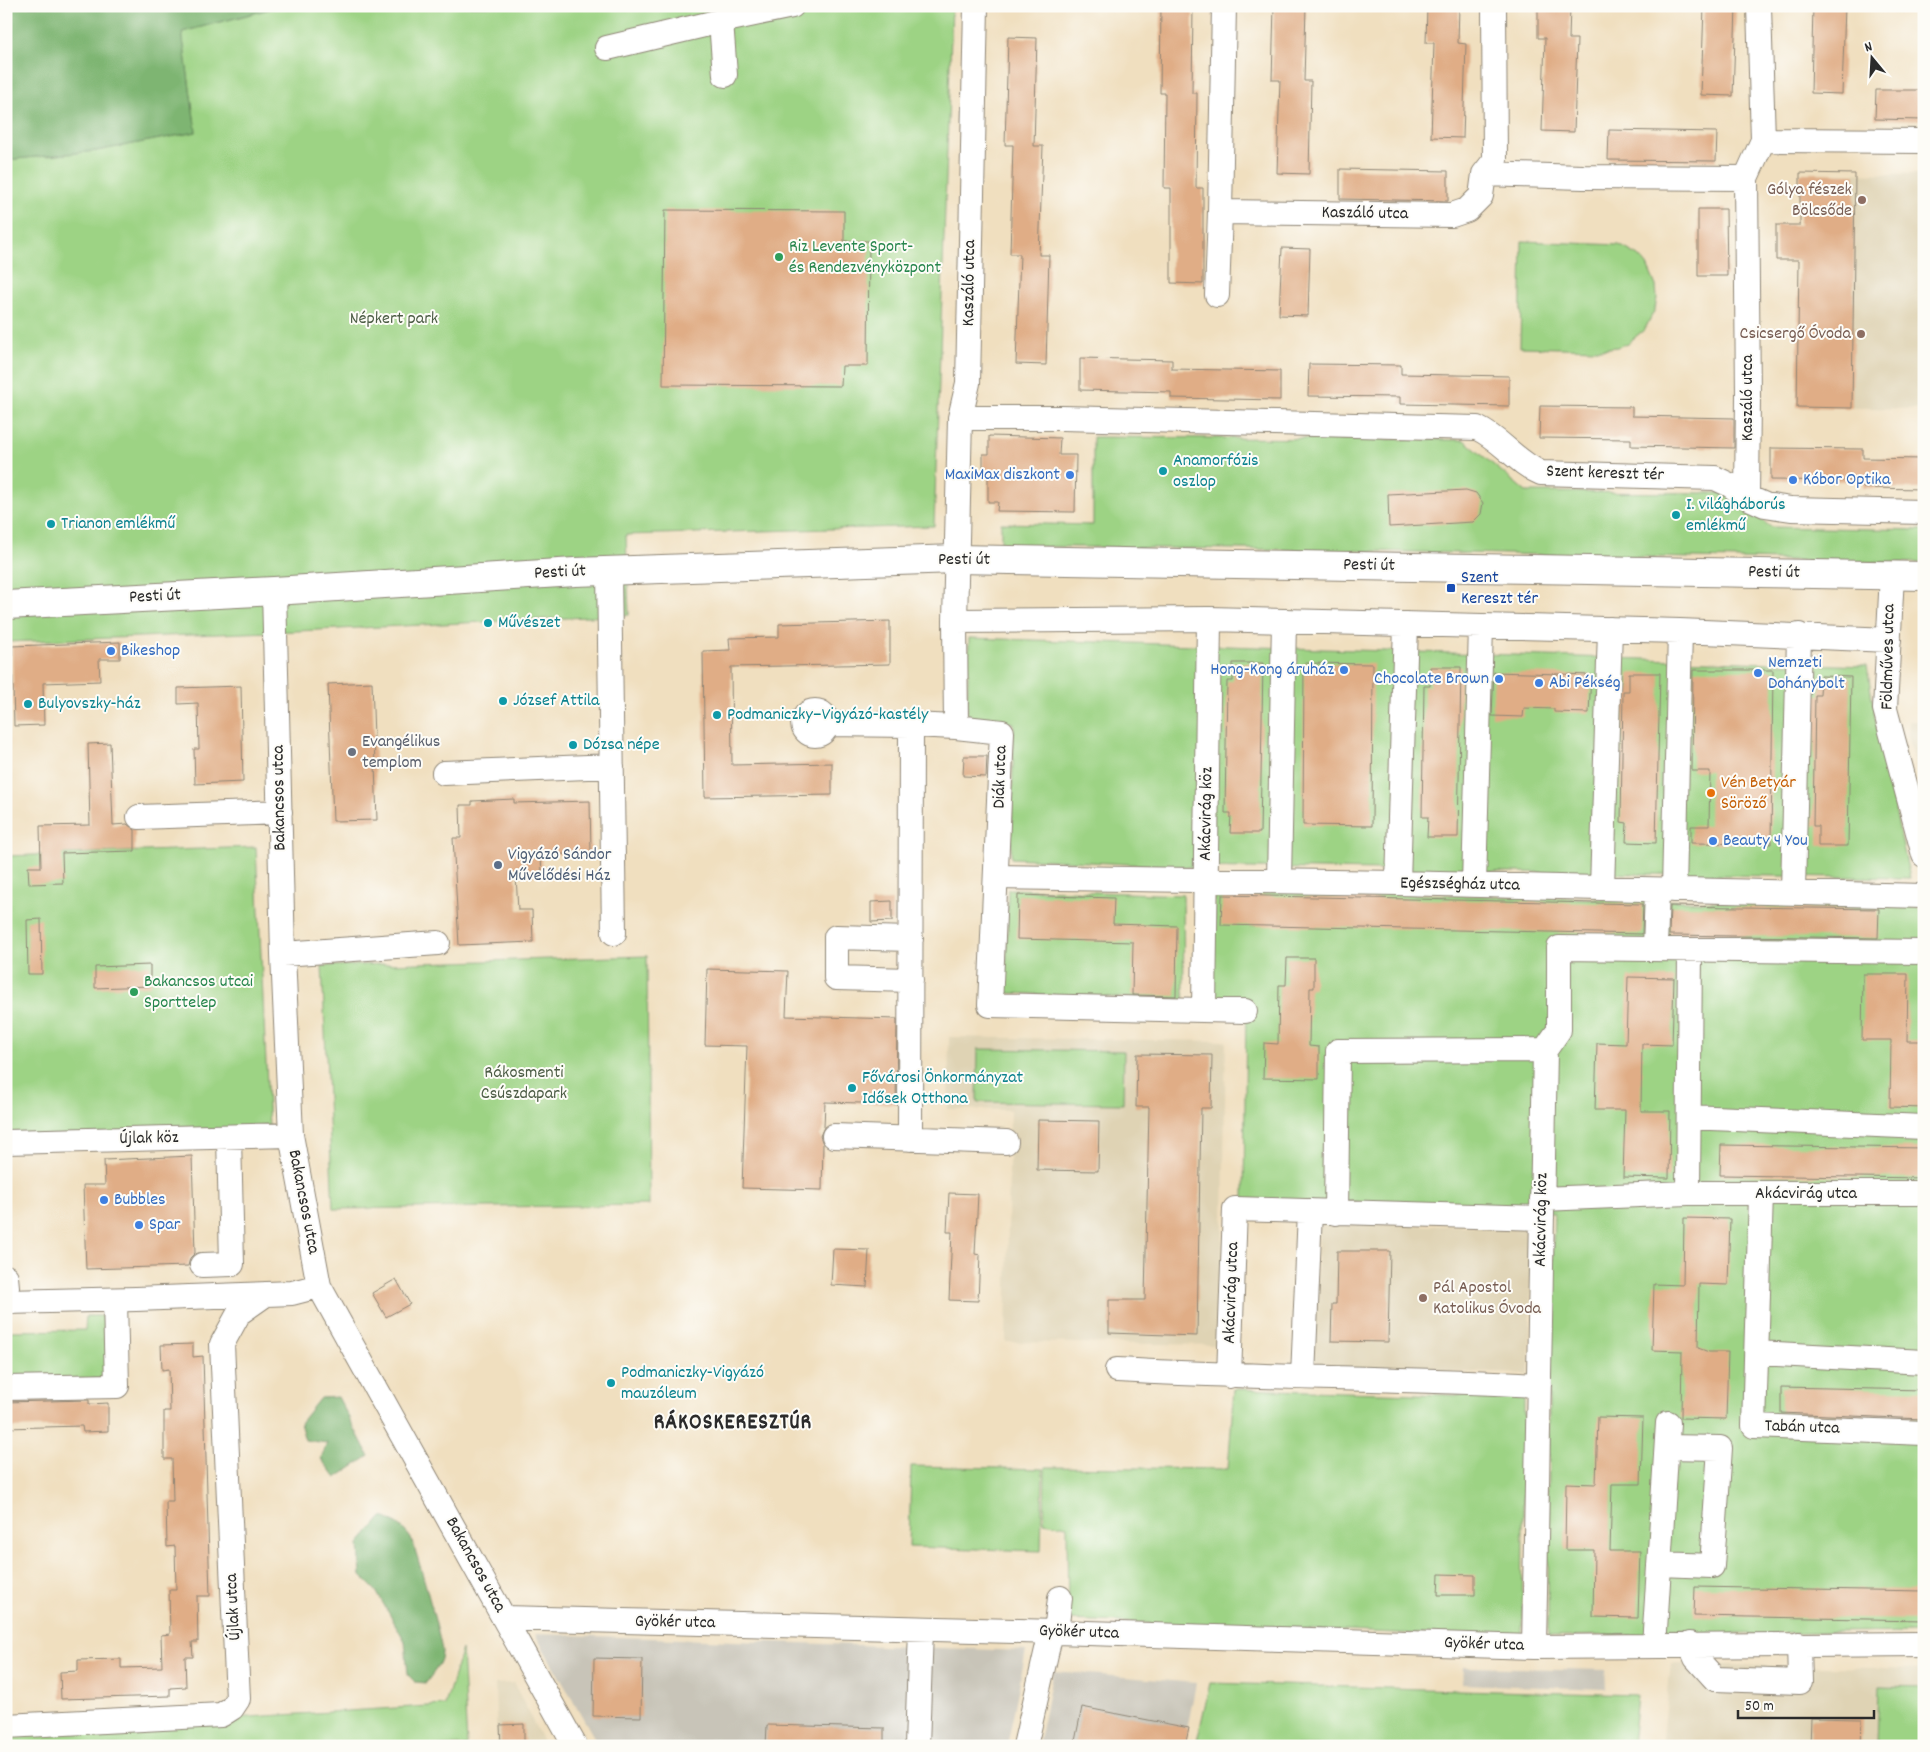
<svg xmlns="http://www.w3.org/2000/svg" width="1930" height="1752" font-family="Dekko,sans-serif">
<style>
.built{fill:#dfd3b4}
.industrial{fill:#c8c4b8}
.green{fill:#9dd384;stroke:#647f58}
.forest{fill:#7eb572;stroke:#54704e}
.building{fill:#e0ad86}
.lines{fill:none;stroke-linecap:round;stroke-linejoin:round}
.minor-casing{stroke:#8e8575;stroke-width:26}
.major-casing{stroke:#8e8575;stroke-width:30}
.minor{stroke:#fff;stroke-width:24}
.major{stroke:#fff;stroke-width:28}
.education-dot{fill:#8d6e63;stroke:#fdfcf7;stroke-width:2}
.leisure-dot{fill:#2e9e5b;stroke:#fdfcf7;stroke-width:2}
.culture-dot{fill:#0f9aa8;stroke:#fdfcf7;stroke-width:2}
.shop-dot{fill:#3f7fe0;stroke:#fdfcf7;stroke-width:2}
.transit-dot{fill:#1a4fb4;stroke:#fdfcf7;stroke-width:2}
.worship-dot{fill:#6b7280;stroke:#fdfcf7;stroke-width:2}
.food-dot{fill:#e8710a;stroke:#fdfcf7;stroke-width:2}
.service-dot{fill:#5c6f8a;stroke:#fdfcf7;stroke-width:2}
.labels{text-anchor:middle;dominant-baseline:central;stroke-width:4;stroke-linejoin:round;paint-order:stroke}
.education-label{font-size:18px;fill:#785e54;stroke:#fdfcf7;text-anchor:end}
.street-label{font-size:18px;fill:#2b2b2b;stroke:#fdfcf7}
.leisure-label{font-size:18px;fill:#27864d;stroke:#fdfcf7;text-anchor:start}
.park-label{font-size:18px;fill:#4d5d46;stroke:#fdfcf7}
.culture-label{font-size:18px;fill:#0d838f;stroke:#fdfcf7;text-anchor:start}
.shop-label{font-size:18px;fill:#366cbe;stroke:#fdfcf7;text-anchor:start}
.transit-label{font-size:18px;fill:#164399;stroke:#fdfcf7;text-anchor:start}
.worship-label{font-size:18px;fill:#5b616d;stroke:#fdfcf7;text-anchor:start}
.food-label{font-size:18px;fill:#c56008;stroke:#fdfcf7;text-anchor:start}
.service-label{font-size:18px;fill:#4e5e75;stroke:#fdfcf7;text-anchor:start}
.district-label{font-size:22px;font-weight:bold;letter-spacing:1px;fill:#2b2b2b;stroke:#fdfcf7}
</style>
<rect width="100%" height="100%" fill="#fdfcf7"/>
<filter id="ink" filterUnits="userSpaceOnUse"><feTurbulence type="fractalNoise" baseFrequency=".02" numOctaves="2"/><feDisplacementMap in="SourceGraphic" scale="10" xChannelSelector="R" yChannelSelector="G"/><feConvolveMatrix kernelMatrix="1 2 1 2 8 2 1 2 1" color-interpolation-filters="sRGB"/></filter>
<filter id="wash" filterUnits="userSpaceOnUse"><feTurbulence type="fractalNoise" baseFrequency=".0096" numOctaves="4" result="noise"/><feDisplacementMap in="SourceGraphic" scale="20" xChannelSelector="R" yChannelSelector="G"/><feGaussianBlur stdDeviation="1.12" result="paint"/><feColorMatrix in="noise" values="0 0 0 0 0 0 0 0 0 0 0 0 0 0 0 0 0 1.4 0 .05"/><feComposite in="paint" operator="in"/></filter>
<g filter="url(#wash)">
<rect width="100%" height="100%" fill="#f0dfbf"/>
<path class="built" d="M1800,173L1924,174V409L1797,407L1799,261L1776,260V225H1800Z
M1909,721H1924V799L1908,735Z
M949,1037L1226,1041L1221,1345L1006,1342L1010,1110L948,1109Z
M1319,1224L1533,1227L1529,1374L1312,1368Z
M1671,1664L1924,1669V1746H1662Z
M514,1683L545,1746H497L495,1684Z"/>
<path class="industrial" d="M535,1634L1026,1651L1007,1746H599Z
M1463,1667L1606,1670L1607,1689L1462,1684Z
M1053,1671L1196,1683L1184,1746H1038Z"/>
<path class="green" d="M281,6H952L934,526L626,535L629,615L297,631L6,642V160L96,151L196,132L182,32Z
M1522,241L1619,245L1639,256L1647,265L1656,286L1657,298L1655,309L1645,329L1628,343L1617,347L1600,349L1520,347Z
M1093,437L1464,440L1526,492L1723,493L1771,527L1924,530V563L1321,550L1001,546V523L1093,525Z
M969,638L1867,666L1876,724L1910,878L1186,867L1011,858L1014,723L967,718Z
M256,847L269,1128L6,1137V856Z
M1008,889L1183,895L1184,1000L1006,993Z
M1215,889L1917,907L1924,914V1632L1548,1636L1549,1400L1554,1213L1244,1200L1246,999L1212,1000Z
M647,956L649,1205L333,1209L322,966Z
M978,1049L1124,1051L1123,1104L977,1102Z
M86,1316H104L111,1370L102,1379L6,1381V1331L85,1330Z
M1234,1389L1524,1397L1522,1638L1068,1620L1067,1526L1044,1522L1045,1467L1228,1469Z
M911,1466L1043,1469L1041,1551L909,1547Z
M462,1649L467,1746H6V1732L445,1705Z
M1210,1683L1637,1695L1632,1746H1196Z
M1879,1686L1924,1687V1746H1877Z"/>
<path class="forest" d="M6,6H281L182,32L196,132L96,151L6,160Z
M338,1397L369,1456L336,1478L321,1459L327,1443L305,1440L300,1423L320,1398Z
M382,1517C394,1520 402,1527 410,1537C415,1543 442,1643 442,1652C442,1664 432,1674 426,1683L415,1682L408,1675L405,1641L376,1591L361,1576L359,1544Z"/>
<g id="blocks">
<path class="building" d="M1161,6H1193L1192,93H1197L1196,188H1203V284L1171,283V188H1164L1165,93H1160Z
M1274,6H1306L1304,81H1311L1309,174L1277,173L1280,80H1272Z
M1427,6H1459L1458,43L1466,44L1463,138L1431,137L1434,43H1426Z
M1538,6H1570L1569,39H1577L1574,132L1542,131L1545,38H1538Z
M1704,6H1736L1733,96L1701,95Z
M1813,6H1845L1842,94L1811,93Z
M1008,37L1037,38L1034,146H1043L1039,255H1049L1046,365L1016,364L1020,254H1010L1013,145H1005Z
M1876,90H1924V120L1875,119Z
M1609,130L1717,132L1716,161L1608,160Z
M1340,169L1448,171V201L1340,199Z
M1800,173L1855,174L1852,408L1797,407L1799,260H1776V225H1800Z
M1698,209H1726L1727,276H1698Z
M665,210L844,211V241H869L868,366H842L841,386L663,385Z
M1282,248L1310,249L1308,316L1279,315Z
M1080,358L1172,360V369L1280,371V400L1171,398V392L1080,390Z
M1309,364L1401,365V374L1509,376V406L1400,404V397L1308,396Z
M1540,406L1632,407V416L1734,418V448L1631,446V439L1539,438Z
M989,436L1060,438L1059,455H1076L1075,512L997,511L998,502H988V471H983V454H989Z
M1771,448L1863,449V458L1924,459V489L1863,488V481L1771,480Z
M1466,490L1476,493L1483,503L1481,514L1473,522L1389,527L1388,494Z
M890,621V664L731,667L732,765L832,763V795L705,797L703,651L730,650L729,638L779,637V624Z
M120,642V659H99L100,681L43,683L44,725L14,726L12,646Z
M1233,663H1263L1260,833H1230L1231,813H1225L1227,681H1233Z
M1304,663L1373,664L1372,826L1303,825Z
M1430,667H1461L1458,837H1427L1428,817H1422L1424,686H1430Z
M1693,670H1773L1771,844L1691,843V826H1709L1710,771H1692Z
M1494,672L1591,675L1589,713L1554,712V709L1524,708L1523,717L1492,716Z
M1629,673H1660L1656,843L1626,842L1627,823L1621,822L1623,691H1629Z
M1821,676L1851,677L1848,846H1818V826H1813L1815,695H1820Z
M372,682L377,820L333,821L328,684Z
M241,686L243,782L195,784L194,749H199L198,703L178,704V688Z
M110,743L113,825L127,824L135,830V851L62,853L63,883L29,884L28,867H41L40,826L90,825L88,744Z
M964,756H987L986,777L963,776Z
M514,799V803L590,801L591,853L541,855L542,875L516,876L518,910H532L533,942L459,945L453,838H461L460,805H472V801Z
M1018,895L1114,898L1113,924L1177,926L1176,996L1132,995L1133,942L1017,939Z
M1222,895L1643,904L1642,934L1221,925Z
M892,901V921L871,922V902Z
M1670,906L1879,909L1878,938L1669,935Z
M41,919L42,974H28L27,920Z
M1287,958H1314V988H1310L1309,1046L1319,1047V1079L1263,1078L1264,1043L1278,1044L1279,985H1286Z
M150,965V986L95,988V967Z
M707,969L788,971L786,1016L897,1019L896,1104L825,1102L824,1127L820,1136L823,1144L822,1190L742,1188L747,1046L705,1045Z
M1863,974H1908L1907,1041H1924V1108L1890,1107L1891,1040H1862Z
M1628,977L1674,978L1672,1045L1642,1044L1641,1111H1670L1669,1178L1623,1177L1625,1110H1595L1597,1043L1626,1044Z
M1137,1054L1212,1055L1211,1108H1201L1197,1336L1109,1333V1300H1145L1149,1107H1136Z
M1038,1120L1099,1121L1098,1171L1037,1170Z
M1721,1145L1924,1148V1178L1720,1175Z
M192,1156L195,1253L190,1258L188,1266L86,1269L83,1185H105L104,1160Z
M949,1193L978,1194L975,1254L980,1255L978,1301L949,1300L952,1232H947Z
M1684,1218L1730,1219L1728,1285L1699,1284L1698,1348L1709,1352H1728L1726,1419L1681,1418L1682,1351L1652,1350L1654,1284L1683,1285Z
M833,1249L869,1250L867,1287L831,1285Z
M1337,1251H1390L1388,1342L1331,1341L1332,1304H1336Z
M396,1279L410,1304L386,1317L372,1293Z
M193,1344V1357L203,1356L210,1596H197L198,1642H192L193,1657H185L186,1687L170,1688V1696L61,1699L60,1672L78,1671V1660L121,1659V1668L162,1667L161,1635L170,1634L169,1590H176L175,1546L167,1547L166,1501H173L172,1459H164V1411H170L169,1369L162,1370L161,1345Z
M1781,1387L1924,1390V1419L1781,1413Z
M89,1400V1404L108,1403V1431L83,1432L82,1426L6,1428V1402Z
M1598,1417L1643,1418L1641,1484H1612L1610,1551H1640L1638,1618L1593,1617L1594,1550H1565L1566,1483L1596,1484Z
M1439,1574L1475,1575V1595H1438Z
M1695,1587L1924,1591V1620L1694,1616Z
M594,1658L642,1659L641,1717L593,1716Z
M1082,1707L1189,1728L1185,1746H1074Z
M1811,1718L1862,1719L1861,1746H1810Z
M524,1724V1746H501L500,1725Z
M767,1725L884,1728V1746H766Z"/>
</g>
</g>
<g filter="url(#ink)">
<use href="#blocks" fill-opacity="0" stroke="#8e8575" stroke-width="1"/>
<g class="lines">
<g class="minor-casing">
<path id="minor" d="M976,6L968,383L960,418L955,621L956,727L1002,732L990,1005L1245,1011
M607,48L721,21
M725,75L721,21L792,6
M1763,140L1924,141
M1484,174L1583,177L1746,178
M1220,212L1452,215L1467,210L1481,196L1484,174L1495,160L1494,6
M1217,295L1220,212L1224,6
M960,418H1062L1477,428C1501,439 1517,463 1541,473L1715,478L1730,485L1747,497L1765,505L1791,509L1924,512
M1747,497L1748,396L1746,178L1763,140L1759,6
M609,570L614,933
M1892,575L1885,709L1924,855
M274,591L283,954L291,1135L319,1286L575,1746
M955,621L1209,619L1680,631L1889,640
M803 723a12 12 0 1 1 24 0a12 12 0 1 1-24 0Z
M827,724L911,725L956,727
M444,773L612,766
M139,817L280,812
M997,877L1398,883L1924,896
M1279,881L1284,621
M1398,883L1406,624
M1474,885L1481,626
M1602,888L1610,629
M1674,890L1680,631
M1793,892L1799,635
M911,939L836,937V978L911,980
M1655,948L1657,890
M283,954L438,943
M1204,1010L1209,619
M1689,1117L1924,1127
M834,1136L1006,1142
M910,1139L911,725
M6,1142L291,1135
M1688,1193L1690,950
M1761,1194L1754,1426L1924,1433
M1542,1199L1688,1193H1924
M1336,1213L1338,1051L1545,1050
M202,1265L232,1264L229,1137
M6,1277L7,1287
M6,1302L136,1299L292,1293L319,1286
M1757,1353L1924,1362
M1117,1370C1258,1378 1399,1378 1539,1385
M1229,1376L1235,1209L1542,1218
M1303,1377L1310,1211
M6,1388L117,1386L115,1300
M1660,1564L1712,1566L1720,1448L1668,1447
M505,1618L1056,1632L1534,1647L1924,1644
M1056,1632L1060,1598
M1690,1644L1696,1658L1715,1679L1800,1682L1799,1644
M1654,1646L1668,1423
M1534,1647L1545,1050L1559,1030V948L1924,952
M6,1726L221,1715L232,1708L238,1699L222,1344L239,1313L266,1294
M917,1746L921,1629
M1025,1746L1051,1632"/>
</g>
<g class="major-casing">
<path id="major" d="M6,605L274,591L575,572L956,559L1924,576"/>
</g>
<use href="#minor" class="minor"/>
<use href="#major" class="major"/>
</g>
</g>
<g class="education-dot">
<circle cx="1862" cy="200" r="5"/>
<circle cx="1861" cy="334" r="5"/>
<circle cx="1423" cy="1298" r="5"/>
</g>
<g class="leisure-dot">
<circle cx="779" cy="257" r="5"/>
<circle cx="134" cy="992" r="5"/>
</g>
<g class="culture-dot">
<circle cx="1163" cy="471" r="5"/>
<circle cx="1676" cy="515" r="5"/>
<circle cx="51" cy="524" r="5"/>
<circle cx="488" cy="623" r="5"/>
<circle cx="503" cy="701" r="5"/>
<circle cx="28" cy="704" r="5"/>
<circle cx="717" cy="715" r="5"/>
<circle cx="573" cy="745" r="5"/>
<circle cx="852" cy="1088" r="5"/>
<circle cx="611" cy="1383" r="5"/>
</g>
<g class="shop-dot">
<circle cx="1070" cy="475" r="5"/>
<circle cx="1793" cy="480" r="5"/>
<circle cx="111" cy="651" r="5"/>
<circle cx="1344" cy="670" r="5"/>
<circle cx="1758" cy="673" r="5"/>
<circle cx="1499" cy="679" r="5"/>
<circle cx="1539" cy="683" r="5"/>
<circle cx="1713" cy="841" r="5"/>
<circle cx="104" cy="1200" r="5"/>
<circle cx="139" cy="1225" r="5"/>
</g>
<rect class="transit-dot" x="1446" y="583" width="10" height="10" rx="2.5"/>
<circle class="worship-dot" cx="352" cy="752" r="5"/>
<circle class="food-dot" cx="1711" cy="793" r="5"/>
<circle class="service-dot" cx="498" cy="865" r="5"/>
<g class="labels">
<g class="education-label">
<text x="1852" y="190">Gólya fészek<tspan x="1852" dy="21">Bölcsőde</tspan></text>
<text x="1851" y="334">Csicsergő Óvoda</text>
<text x="1433" y="1288" text-anchor="start">Pál Apostol<tspan x="1433" dy="21">Katolikus Óvoda</tspan></text>
</g>
<g class="street-label">
<text transform="translate(1365 214) rotate(1)">Kaszáló utca</text>
<text transform="translate(970 283) rotate(-89)">Kaszáló utca</text>
<text transform="translate(1748 398) rotate(-90)">Kaszáló utca</text>
<text transform="translate(1605 474) rotate(2)">Szent kereszt tér</text>
<text x="964" y="560">Pesti út</text>
<text transform="translate(1369 566) rotate(1)">Pesti út</text>
<text transform="translate(560 573) rotate(-3)">Pesti út</text>
<text transform="translate(1774 573) rotate(1)">Pesti út</text>
<text transform="translate(155 597) rotate(-3)">Pesti út</text>
<text transform="translate(1889 657) rotate(-89)">Földműves utca</text>
<text transform="translate(1001 777) rotate(-88)">Diák utca</text>
<text transform="translate(280 798) rotate(-91)">Bakancsos utca</text>
<text transform="translate(1207 814) rotate(-89)">Akácvirág köz</text>
<text transform="translate(1460 885) rotate(1)">Egészségház utca</text>
<text transform="translate(149 1139) rotate(-1)">Újlak köz</text>
<text x="1806" y="1194">Akácvirág utca</text>
<text transform="translate(303 1202) rotate(79)">Bakancsos utca</text>
<text transform="translate(1542 1220) rotate(-89)">Akácvirág köz</text>
<text transform="translate(1232 1293) rotate(-88)">Akácvirág utca</text>
<text transform="translate(1802 1428) rotate(2)">Tabán utca</text>
<text transform="translate(475 1565) rotate(61)">Bakancsos utca</text>
<text transform="translate(234 1607) rotate(-93)">Újlak utca</text>
<text transform="translate(675 1623) rotate(1)">Gyökér utca</text>
<text transform="translate(1079 1633) rotate(2)">Gyökér utca</text>
<text transform="translate(1484 1645) rotate(2)">Gyökér utca</text>
</g>
<g class="leisure-label">
<text x="789" y="247">Riz Levente Sport-<tspan x="789" dy="21">és Rendezvényközpont</tspan></text>
<text x="144" y="982">Bakancsos utcai<tspan x="144" dy="21">Sporttelep</tspan></text>
</g>
<g class="park-label">
<text x="394" y="319">Népkert park</text>
<text x="524" y="1073">Rákosmenti<tspan x="524" dy="21">Csúszdapark</tspan></text>
</g>
<g class="culture-label">
<text x="1173" y="461">Anamorfózis<tspan x="1173" dy="21">oszlop</tspan></text>
<text x="1686" y="505">I. világháborús<tspan x="1686" dy="21">emlékmű</tspan></text>
<text x="61" y="524">Trianon emlékmű</text>
<text x="498" y="623">Művészet</text>
<text x="513" y="701">József Attila</text>
<text x="38" y="704">Bulyovszky-ház</text>
<text x="727" y="715">Podmaniczky–Vigyázó-kastély</text>
<text x="583" y="745">Dózsa népe</text>
<text x="862" y="1078">Fővárosi Önkormányzat<tspan x="862" dy="21">Idősek Otthona</tspan></text>
<text x="621" y="1373">Podmaniczky-Vigyázó<tspan x="621" dy="21">mauzóleum</tspan></text>
</g>
<g class="shop-label">
<text x="1060" y="475" text-anchor="end">MaxiMax diszkont</text>
<text x="1803" y="480">Kóbor Optika</text>
<text x="121" y="651">Bikeshop</text>
<text x="1768" y="663">Nemzeti<tspan x="1768" dy="21">Dohánybolt</tspan></text>
<text x="1334" y="670" text-anchor="end">Hong-Kong áruház</text>
<text x="1489" y="679" text-anchor="end">Chocolate Brown</text>
<text x="1549" y="683">Abi Pékség</text>
<text x="1723" y="841">Beauty 4 You</text>
<text x="114" y="1200">Bubbles</text>
<text x="149" y="1225">Spar</text>
</g>
<g class="transit-label">
<text x="1461" y="578">Szent<tspan x="1461" dy="21">Kereszt tér</tspan></text>
</g>
<g class="worship-label">
<text x="362" y="742">Evangélikus<tspan x="362" dy="21">templom</tspan></text>
</g>
<g class="food-label">
<text x="1721" y="783">Vén Betyár<tspan x="1721" dy="21">Söröző</tspan></text>
</g>
<g class="service-label">
<text x="508" y="855">Vigyázó Sándor<tspan x="508" dy="21">Művelődési Ház</tspan></text>
</g>
<g class="district-label">
<text x="733" y="1423">RÁKOSKERESZTÚR</text>
</g>
</g>
<rect width="1930" height="1752" fill="none" stroke="#fdfcf7" stroke-width="25"/>
<g transform="translate(1872 58) rotate(342)" stroke="#fdfcf7" stroke-width="4" paint-order="stroke">
<path d="M0-4L9 19L0 12L-9 19Z" fill="#2b2b2b"/>
<text y="-8" font-size="14" font-weight="bold" text-anchor="middle" fill="#2b2b2b">N</text>
</g>
<path d="M1738 1710v8h136v-8" fill="none" stroke="#2b2b2b" stroke-width="2.5"/>
<text x="1745" y="1710" font-size="15" fill="#2b2b2b" stroke="#fdfcf7" stroke-width="4" paint-order="stroke">50 m</text>
</svg>
